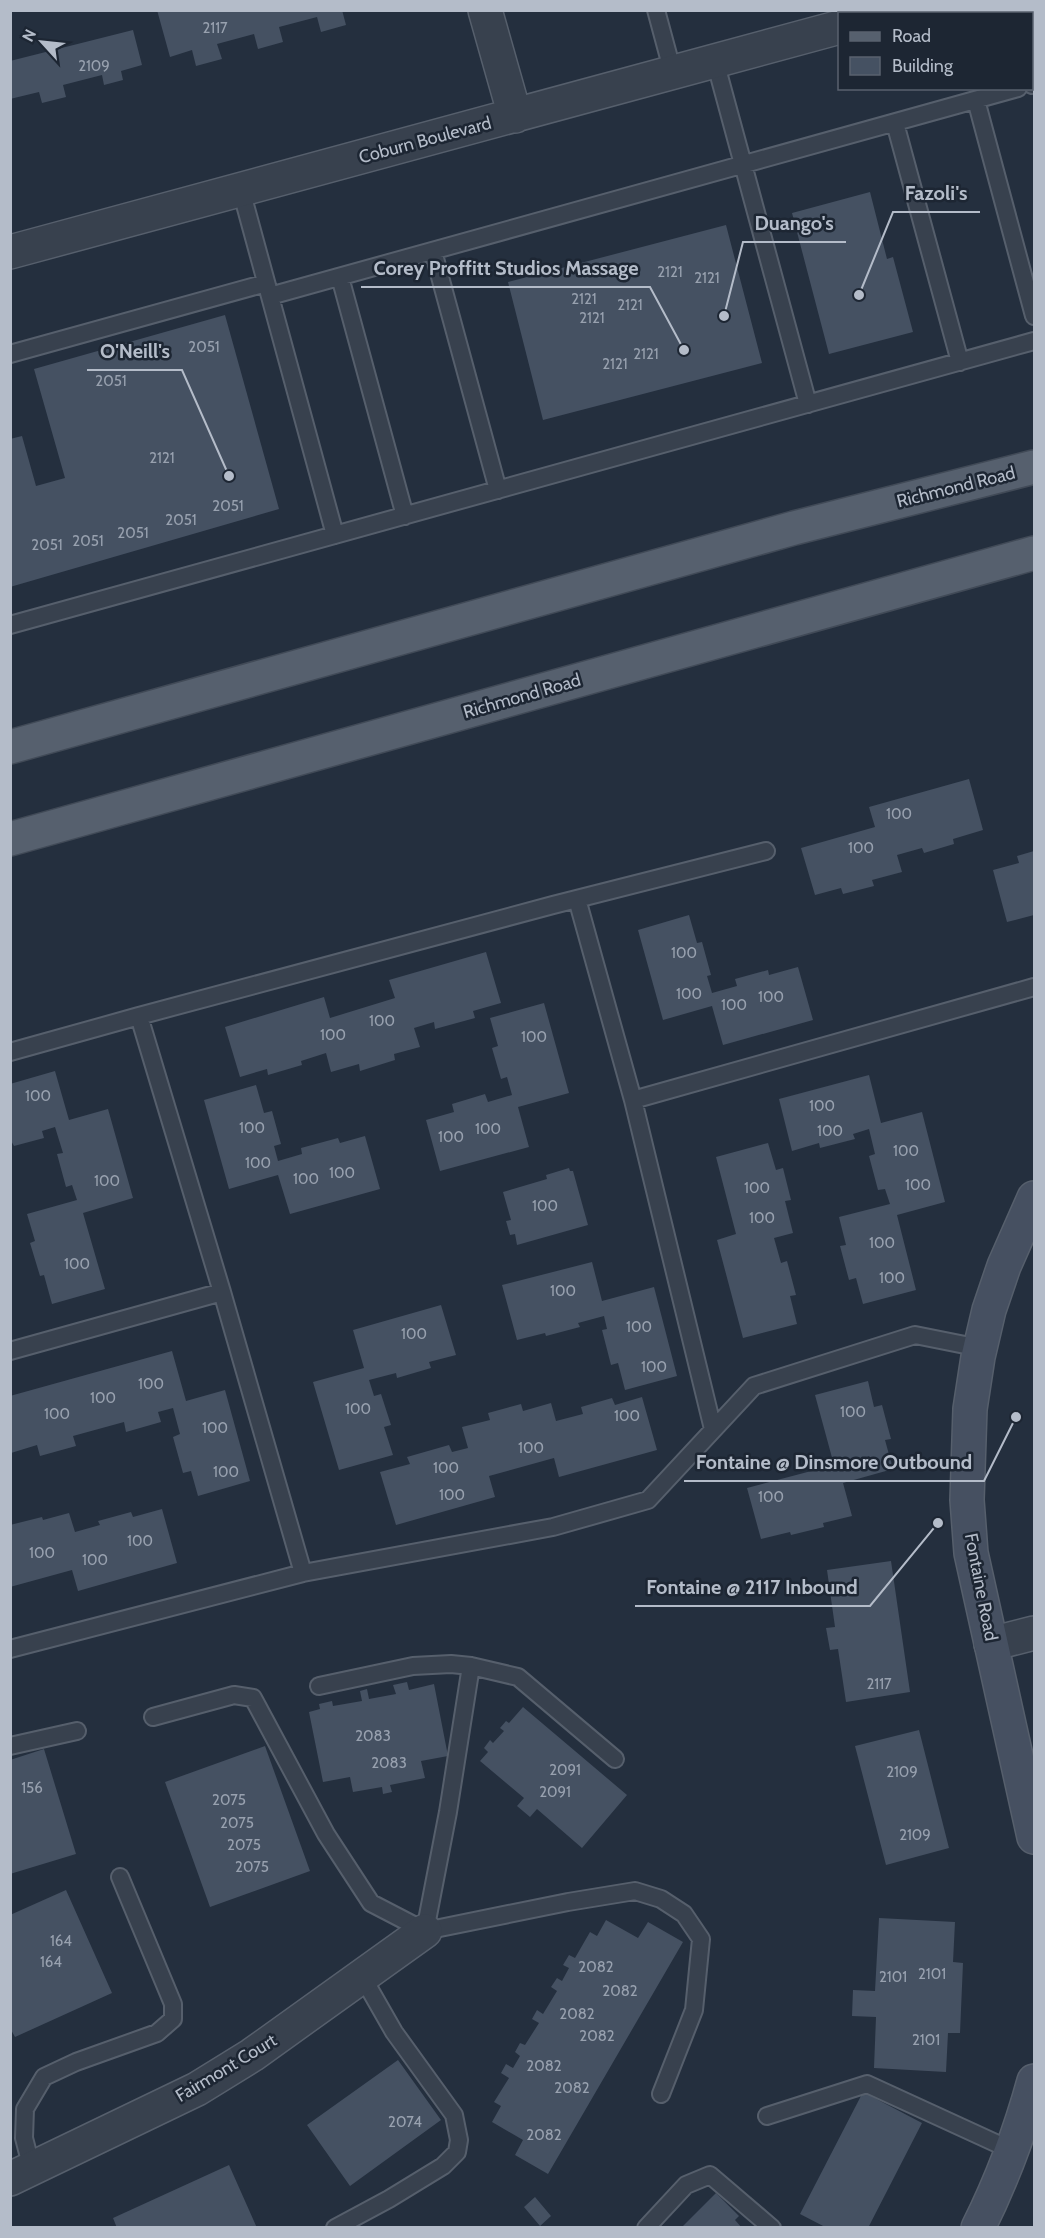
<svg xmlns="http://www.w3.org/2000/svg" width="1045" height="2238" font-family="Cabin,sans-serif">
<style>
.building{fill:#455162}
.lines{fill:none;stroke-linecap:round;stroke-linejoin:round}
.lane-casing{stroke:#565f6c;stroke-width:20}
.street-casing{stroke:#565f6c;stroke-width:36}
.secondary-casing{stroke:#565f6c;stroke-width:36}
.primary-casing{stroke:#414a57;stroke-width:36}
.lane{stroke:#38414e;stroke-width:16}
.street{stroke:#38414e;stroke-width:33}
.secondary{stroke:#465061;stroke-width:33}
.primary{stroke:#56606e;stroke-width:33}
.labels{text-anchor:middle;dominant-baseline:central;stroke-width:5;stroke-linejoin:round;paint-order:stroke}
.number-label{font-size:15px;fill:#98a1af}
.street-label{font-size:18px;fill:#b4bcc9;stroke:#1d2633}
.leader{fill:none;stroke:#b4bcc9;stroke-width:2}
.callout-dot{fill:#b4bcc9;stroke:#1d2633;stroke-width:2}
.callout-label{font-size:20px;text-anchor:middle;font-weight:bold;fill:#b4bcc9;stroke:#1d2633;stroke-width:5;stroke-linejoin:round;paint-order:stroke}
</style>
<rect width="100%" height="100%" fill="#242f3e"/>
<path class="building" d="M157,10H342L346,25L321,32L317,17L279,27L283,42L258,49L254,34L217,44L222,59L196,66L192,50L170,57Z
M133,30L142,65L121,71L123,80L104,85L102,75L63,85L66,97L42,103L39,92L10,99V61Z
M870,192L887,259L893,257L913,332L829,354L792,213Z
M726,225L762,363L543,420L508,282Z
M225,315L279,509L10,587V439L22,436L36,486L65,478L34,369Z
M969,779L983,830L953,839L954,844L924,853L922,848L897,855L902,872L872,880L874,886L843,894L841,888L815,895L801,848L875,827L869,807Z
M1034,851V915L1007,922L993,870L1019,863L1017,856Z
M689,915L697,943L702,942L711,975L707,976L712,993L737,986L735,979L768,970L769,975L798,967L813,1020L723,1045L712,1006L663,1020L638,930Z
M486,952L501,1003L473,1011L475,1018L435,1029L434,1022L414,1028L420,1047L394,1054L395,1060L360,1071L359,1064L331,1072L326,1053L301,1061L302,1065L268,1075L267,1069L240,1077L225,1027L324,997L330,1018L395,998L389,980Z
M544,1003L569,1093L518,1107L529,1147L440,1171L426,1120L454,1112L452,1104L485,1094L488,1102L512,1095L507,1077L501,1079L492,1048L498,1046L490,1018Z
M55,1071L69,1120L108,1109L133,1198L83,1213L105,1289L52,1304L44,1275L40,1276L30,1243L35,1241L27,1214L77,1200L72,1185L66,1187L57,1154L63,1153L55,1127L42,1131L44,1138L14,1146L10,1139V1084Z
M869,1075L881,1123L922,1112L945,1202L897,1215L916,1290L863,1304L856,1278L849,1280L840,1246L846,1245L839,1217L890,1204L885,1189L878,1190L869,1156L875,1154L869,1129L853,1134L855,1139L820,1148L819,1143L792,1151L779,1099Z
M256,1085L264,1113L272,1111L281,1144L274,1146L278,1161L302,1154L301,1148L338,1138L340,1143L365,1136L380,1189L290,1214L278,1175L229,1189L204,1100Z
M768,1143L776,1170L783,1168L791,1200L785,1201L793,1233L774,1238L781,1263L787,1261L796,1295L790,1296L797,1324L743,1338L717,1240L736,1234L716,1157Z
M569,1168L570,1171H573L588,1225L517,1245L515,1234L510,1235L506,1221L511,1220L503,1192L547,1179L546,1175Z
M592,1262L602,1301L654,1287L677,1376L625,1390L618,1363L611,1365L602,1330L607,1329L604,1316L578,1323L580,1327L546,1336L545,1333L517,1340L502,1285Z
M441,1305L456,1355L429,1362L431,1368L397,1378L396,1373L369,1380L374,1396L381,1394L391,1425L384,1427L393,1455L339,1470L313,1382L364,1368L353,1330Z
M172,1351L186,1401L225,1390L250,1481L198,1496L191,1471L183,1473L173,1437L180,1434L173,1408L158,1412L161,1422L126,1432L124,1422L73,1436L76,1446L40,1456L37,1445L11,1453L10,1396Z
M868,1381L874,1407L882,1405L891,1439L885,1440L893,1469L843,1483L852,1516L823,1523L824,1527L791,1535L790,1532L761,1539L747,1488L834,1465L815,1395Z
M642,1397L657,1450L559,1477L554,1458L489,1476L495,1497L396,1525L380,1472L410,1464L407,1457L449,1445L452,1452L468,1448L462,1427L490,1420L488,1413L521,1404L523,1411L551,1403L556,1421L583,1414L581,1407L612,1398L615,1405Z
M162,1509L177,1563L78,1591L72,1570L10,1587V1525L42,1517L43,1520L69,1513L75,1532L100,1525L98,1521L131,1512L133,1517Z
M891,1561L910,1692L846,1702L838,1649L830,1650L826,1628L835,1627L827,1570Z
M407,1682L409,1690L434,1684L448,1756L421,1761L425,1778L390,1785L392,1792L383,1794L382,1787L353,1792L350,1777L323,1782L309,1712L320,1709L319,1704L332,1701L333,1706L362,1701L360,1691L367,1689L369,1699L396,1694L393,1685Z
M523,1707L627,1795L582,1848L537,1809L530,1817L517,1806L524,1798L480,1761L488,1752L484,1748L490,1740L493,1743L504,1731L500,1728L506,1721L509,1723Z
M919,1730L949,1848L886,1865L855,1746Z
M265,1746L310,1871L210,1907L165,1782Z
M44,1749L76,1854L10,1874V1760Z
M66,1890L112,1993L15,2037L10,2028V1915Z
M879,1918L955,1922L953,1962L963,1963L960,2033H948L946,2072L874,2068L876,2017L852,2016L853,1990L875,1991Z
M606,1920L638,1938L648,1922L683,1942L548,2174L515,2155L523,2140L492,2122L501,2106L494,2102L509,2078L501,2073L506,2064L513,2068L520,2056L515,2052L520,2043L525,2045L539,2023L532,2019L537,2010L543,2014L557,1991L551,1987L557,1978L562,1981L569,1968L563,1965L569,1955L575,1958L590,1932L597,1936Z
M398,2060L441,2120L350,2186L307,2125Z
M863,2092L922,2123L868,2228H827L800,2214Z
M229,2165L257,2228H117L113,2218Z
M716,2193L739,2216L735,2220L742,2228H681Z
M535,2197L551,2216L540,2226L524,2207Z"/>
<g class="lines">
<g class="lane-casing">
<path id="lane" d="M656,10L673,73
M715,61L808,404
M1032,85L1034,84
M976,100L1034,316
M895,123L960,362
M241,190L335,535
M433,251L498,490
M340,277L405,516
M270,296L1018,88
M10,354L266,283
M10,625L1034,341
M577,899L633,1100L1034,987
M139,1016L553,905L766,851
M10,1052L139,1016L222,1292L10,1351
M633,1100L713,1429
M303,1573L553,1527L648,1500L754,1386L915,1335L980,1348
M10,1649L303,1573L222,1292
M319,1686L413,1666L451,1664L471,1666L518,1677L615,1759
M153,1717L234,1695L253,1698L326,1834L371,1903L425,1931L568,1902L635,1891L661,1899L684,1914L701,1939L694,2010L661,2094
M10,1746L77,1731
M425,1931L448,1812L471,1666
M767,2116L867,2084L1013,2151
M32,2169L24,2138L25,2109L44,2077L76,2062L157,2033L173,2019V2004L120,1877
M335,2228L389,2199L443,2166L457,2152L459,2140L454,2115L394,2032L362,1976
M646,2228L686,2185L710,2175L772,2228"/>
</g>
<g class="street-casing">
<path id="street" d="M485,10L515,116
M888,14L899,10
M10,252L840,27
M991,1644L1034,1633
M10,2179L197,2089L252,2055L425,1931"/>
</g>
<g class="secondary-casing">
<path id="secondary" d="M1034,1198L1004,1266L989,1310L978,1357L970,1409L967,1500L971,1553L1034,1837
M978,2228C1002,2180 1020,2132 1034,2081"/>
</g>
<g class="primary-casing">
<path id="primary" d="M10,747L794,528L1034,467
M10,839L1034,553"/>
</g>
<use href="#lane" class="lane"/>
<use href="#street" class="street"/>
<use href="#secondary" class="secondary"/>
<use href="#primary" class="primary"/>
</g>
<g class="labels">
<g class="number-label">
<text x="215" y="28">2117</text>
<text x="94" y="66">2109</text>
<text x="670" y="272">2121</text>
<text x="707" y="278">2121</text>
<text x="584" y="299">2121</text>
<text x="630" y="305">2121</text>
<text x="592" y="318">2121</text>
<text x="204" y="347">2051</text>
<text x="646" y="354">2121</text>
<text x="615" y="364">2121</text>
<text x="111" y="381">2051</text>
<text x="162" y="458">2121</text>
<text x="228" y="506">2051</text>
<text x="181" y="520">2051</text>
<text x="133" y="533">2051</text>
<text x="88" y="541">2051</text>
<text x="47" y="545">2051</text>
<text x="899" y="814">100</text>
<text x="861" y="848">100</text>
<text x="684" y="953">100</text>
<text x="689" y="994">100</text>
<text x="771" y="997">100</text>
<text x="734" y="1005">100</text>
<text x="382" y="1021">100</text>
<text x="333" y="1035">100</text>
<text x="534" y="1037">100</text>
<text x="38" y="1096">100</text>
<text x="822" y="1106">100</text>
<text x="252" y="1128">100</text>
<text x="488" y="1129">100</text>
<text x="830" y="1131">100</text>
<text x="451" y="1137">100</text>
<text x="906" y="1151">100</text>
<text x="258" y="1163">100</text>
<text x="342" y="1173">100</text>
<text x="306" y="1179">100</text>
<text x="107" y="1181">100</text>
<text x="918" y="1185">100</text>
<text x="757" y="1188">100</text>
<text x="545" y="1206">100</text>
<text x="762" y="1218">100</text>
<text x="882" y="1243">100</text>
<text x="77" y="1264">100</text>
<text x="892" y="1278">100</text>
<text x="563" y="1291">100</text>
<text x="639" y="1327">100</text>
<text x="414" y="1334">100</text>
<text x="654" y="1367">100</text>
<text x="151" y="1384">100</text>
<text x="103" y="1398">100</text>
<text x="358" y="1409">100</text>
<text x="853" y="1412">100</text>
<text x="57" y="1414">100</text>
<text x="627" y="1416">100</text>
<text x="215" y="1428">100</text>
<text x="531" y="1448">100</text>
<text x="446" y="1468">100</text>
<text x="226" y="1472">100</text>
<text x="452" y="1495">100</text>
<text x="771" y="1497">100</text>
<text x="140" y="1541">100</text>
<text x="42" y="1553">100</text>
<text x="95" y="1560">100</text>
<text x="879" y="1684">2117</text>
<text x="373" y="1736">2083</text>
<text x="389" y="1763">2083</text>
<text x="565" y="1770">2091</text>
<text x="902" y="1772">2109</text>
<text x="32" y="1788">156</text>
<text x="555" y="1792">2091</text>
<text x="229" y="1800">2075</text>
<text x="237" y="1823">2075</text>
<text x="915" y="1835">2109</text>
<text x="244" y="1845">2075</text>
<text x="252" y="1867">2075</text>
<text x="61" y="1941">164</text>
<text x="51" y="1962">164</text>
<text x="596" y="1967">2082</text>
<text x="932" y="1974">2101</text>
<text x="893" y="1977">2101</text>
<text x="620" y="1991">2082</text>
<text x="577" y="2014">2082</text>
<text x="597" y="2036">2082</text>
<text x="926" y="2040">2101</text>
<text x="544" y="2066">2082</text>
<text x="572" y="2088">2082</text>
<text x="405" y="2122">2074</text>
<text x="544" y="2135">2082</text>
</g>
<g class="street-label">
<text transform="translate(425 140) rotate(-15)">Coburn Boulevard</text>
<text transform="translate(956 487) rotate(-14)">Richmond Road</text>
<text transform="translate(522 696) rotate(-16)">Richmond Road</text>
<text transform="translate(981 1587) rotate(79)">Fontaine Road</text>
<text transform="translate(226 2068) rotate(-31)">Fairmont Court</text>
</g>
</g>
<path class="leader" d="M859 295L893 212H980M724 316L743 242H846M684 350L650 287H361M229 476L182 370H87M1016 1417L984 1481H684M938 1523L870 1606H635"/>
<g class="callout-dot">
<circle cx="859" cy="295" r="6"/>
<circle cx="724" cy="316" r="6"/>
<circle cx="684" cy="350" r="6"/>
<circle cx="229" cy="476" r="6"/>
<circle cx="1016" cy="1417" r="6"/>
<circle cx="938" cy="1523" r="6"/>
</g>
<g class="callout-label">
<text x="936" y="200">Fazoli's</text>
<text x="794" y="230">Duango's</text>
<text x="506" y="275">Corey Proffitt Studios Massage</text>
<text x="135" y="358">O'Neill's</text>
<text x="834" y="1469">Fontaine @ Dinsmore Outbound</text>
<text x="752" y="1594">Fontaine @ 2117 Inbound</text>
</g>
<rect width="1045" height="2238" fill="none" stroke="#b4bcc9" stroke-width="24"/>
<rect x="838" y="12" width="195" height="78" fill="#1d2633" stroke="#59626f" stroke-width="1.5"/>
<rect x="850" y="32" width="30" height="9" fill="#56606e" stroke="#59626f" stroke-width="1.5"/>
<text x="892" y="42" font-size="18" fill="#b4bcc9">Road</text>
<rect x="850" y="57" width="30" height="18" fill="#455162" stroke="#59626f" stroke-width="1.5"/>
<text x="892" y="72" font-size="18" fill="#b4bcc9">Building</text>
<g transform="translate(42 42) rotate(297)" stroke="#1d2633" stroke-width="4.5" paint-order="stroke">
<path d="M0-4.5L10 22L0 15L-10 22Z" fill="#b4bcc9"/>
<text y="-9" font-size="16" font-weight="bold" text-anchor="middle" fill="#b4bcc9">N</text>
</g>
</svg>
